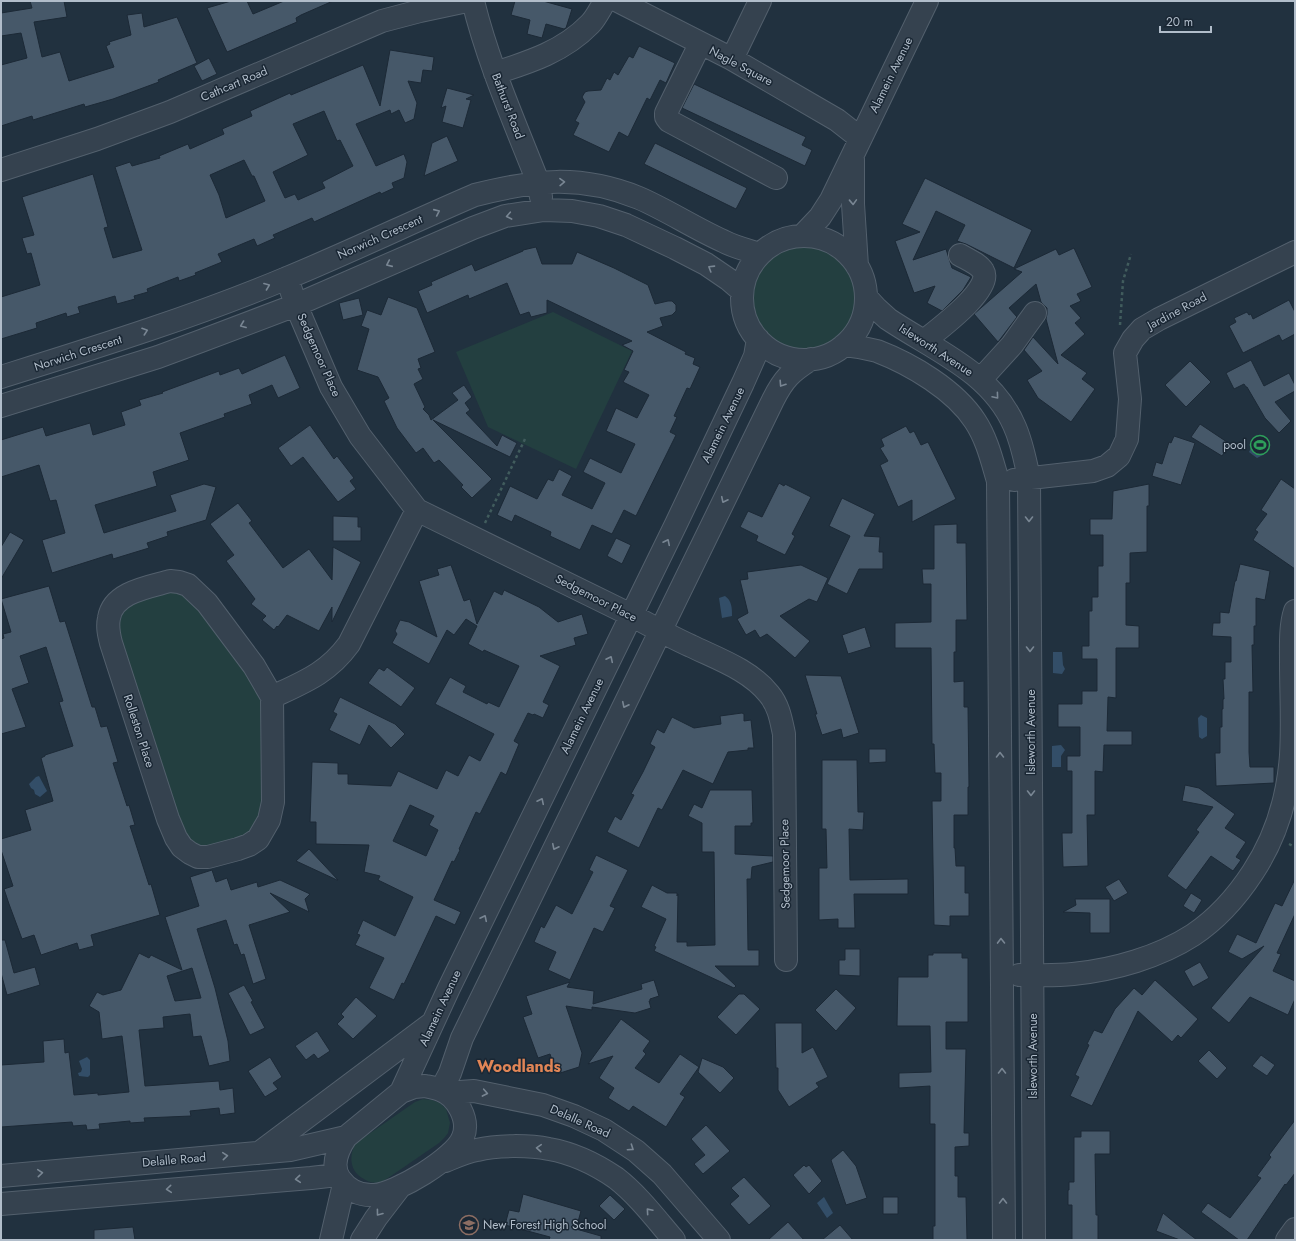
<svg xmlns="http://www.w3.org/2000/svg" width="1296" height="1241" font-family="Jost,sans-serif">
<style>
.green{fill:#233f40}
.water{fill:#334e68}
.building{fill:#465869;stroke:#1c2936;fill-rule:evenodd}
.lines{fill:none;stroke-linecap:round;stroke-linejoin:round}
.minor-casing{stroke:#53606d;stroke-width:24}
.path{stroke:#415c5d;stroke-width:2.5;stroke-dasharray:3 3;stroke-linecap:butt}
.minor{stroke:#35424f;stroke-width:22}
.oneway{stroke:#798693}
.labels{text-anchor:middle;dominant-baseline:central;stroke-width:3;stroke-linejoin:round;paint-order:stroke}
.street-label{font-size:12px;fill:#b1bdca;stroke:#1a2734}
.poi-label{font-size:12px;fill:#b1bdca;stroke:#1a2734;text-anchor:end}
.district-label{font-size:16px;font-weight:bold;fill:#e08556;stroke:#1a2734}
</style>
<rect width="100%" height="100%" fill="#21313f"/>
<path class="green" d="M752 297a52 52 0 1 1 104 0a52 52 0 1 1-104 0Z
M553,312L632,351L576,469L488,427L456,352Z
M172,591L187,592L263,688L264,812L251,835L203,848L193,844L179,829L119,633C119,626 119,618 123,612C130,599 158,595 172,591Z
M423,1099L432,1100L440,1103L446,1109L450,1123L448,1133L445,1137L439,1143L388,1178C386,1179 382,1182 380,1182C375,1184 368,1182 364,1179C350,1172 348,1156 356,1143L415,1102Z"/>
<path class="water" d="M1262,435L1270,442L1265,448L1263,455L1257,458L1249,452L1254,442Z
M725,596C732,601 732,608 732,616L722,618L719,598Z
M1053,652H1062L1063,665L1065,669L1062,674L1053,673Z
M1201,715L1207,718V736L1202,739L1199,737L1198,718Z
M1061,745L1065,750L1061,756V767H1052V746Z
M39,776L47,791L40,797L35,794L34,790L31,788L29,784L36,777Z
M87,1057L90,1060V1075L88,1077L79,1076L78,1073L81,1072L82,1069L79,1061Z
M824,1197L833,1213L827,1218L817,1203Z"/>
<path class="building" d="M30,1H64L67,17L34,22L42,57L60,52L69,81L114,67L106,46L110,44L109,42L131,35L127,15L142,13L144,27L177,17L197,63L158,80L159,82L113,99L85,107L84,104L33,120L32,116L1,126V65L27,58L21,33L1,36V13L32,8Z
M231,1H247L253,14L284,1H333L301,15L296,18L297,22L227,52L207,8Z
M515,1H543L572,9L566,28L564,29L546,24L542,38L527,34L530,20L511,15Z
M639,46L675,63L666,83L660,80L650,100L647,98L628,137L619,132L609,152L573,135L579,123L575,121L585,102L582,97L585,92L588,91L601,90L607,78L610,80L614,72L618,75L629,56L633,58Z
M390,50L434,57L432,71L423,70L421,83L408,81L417,103L414,119L405,123L399,110L391,114L390,110L356,124L376,166L404,154L407,162L404,178L392,183L394,188L381,194L380,192L314,222L312,218L273,235L275,238L257,246L254,239L218,254L222,262L195,273L196,275L179,281L178,277L147,289L148,292L134,296L135,299L117,304L115,296L78,307L80,313L67,317L66,313L36,323L37,328L1,339V297L40,285L31,253L27,254L22,238L34,235L22,197L93,174L108,227L104,228L113,258L142,250L115,167L130,162L132,166L160,158L159,156L188,144L190,149L224,134L222,129L252,116L250,111L290,93L291,95L363,65L380,106ZM324,111L337,141L340,140L353,166L322,182L325,188L298,200L295,194L285,198L273,172L308,155L293,124ZM244,160L252,176H254L265,201L226,218L219,195L210,175Z
M209,58L217,74L202,81L194,66Z
M694,84L806,137L802,145L812,150L805,166L682,108Z
M447,88L474,95L466,99L471,100L463,128L442,122L446,106L441,108Z
M447,136L458,161L424,176L432,143Z
M655,143L747,188L736,209L644,164Z
M925,178L1032,230L1014,268L966,244L957,241L965,225L936,211L913,260L946,249L952,268L971,277L963,290L942,311L927,303L935,286L914,293L895,241L920,232L902,224Z
M536,247L542,264H572L577,252L614,268L648,285L655,304L668,301H672L676,305V311L672,315L660,318L663,326L647,332L686,352L685,354L695,358L693,364L700,367L690,389L687,388L674,416L677,417L670,432L676,435L636,516L624,510L612,534L592,525L580,550L550,536L551,532L515,515L512,522L497,515L510,486L537,499L548,479L553,481L559,469L572,476L562,495L592,509L605,483L583,472L590,458L621,473L635,444L606,431L616,408L637,418L649,395L623,382L629,372L624,370L633,351L622,345L632,341L547,300V313L531,317L529,312L520,315L507,283L469,299L468,295L427,313L418,291L432,285L431,282L472,264L475,271L523,251V250Z
M1074,248L1092,287L1077,294L1081,301L1070,306L1081,318L1075,323L1085,334L1061,355L1087,373L1082,379L1095,389L1071,422L1038,398L1027,380L1042,371L1024,350L1033,337L1058,364L1046,319L1047,314V308L1041,302L1036,284L1009,308L1017,317L998,342L974,314L1022,272L1014,269L1056,249L1059,255Z
M388,297L417,308L435,352L418,359L421,368L418,369L423,379L414,384L425,407L423,409L429,415L431,420L458,400L452,393L464,385L472,397L465,403L470,410L466,413L497,446L502,435L517,443L510,457L433,420L492,479L472,498L461,487L463,485L439,460L434,463L423,448L416,453L397,428L384,401L389,398L378,377L357,370L369,329L361,326L367,310L381,315Z
M359,298L363,315L343,320L339,303Z
M1289,300L1295,312V334L1282,341L1279,335L1243,353L1229,326L1236,322L1234,318L1247,312L1249,315L1251,314L1253,319Z
M285,355L300,388L278,398L272,385L249,395L252,404L224,414L225,417L180,433L189,460L153,472L157,486L95,505L104,533L176,511L170,495L204,484L216,487L206,520L167,532L168,536L147,543L149,548L113,559L112,554L52,573L42,540L65,533L56,500L50,501L39,465L1,477V440L43,427L46,436L90,423L93,435L125,425L121,412L141,405L139,400L163,393L162,392L219,371L220,375L239,368L242,374Z
M1251,360L1264,386L1289,373L1295,385V391L1275,402L1291,421L1279,433L1265,418L1247,387H1246L1244,384L1234,389L1226,373Z
M1190,361L1211,382L1186,407L1165,385Z
M1200,424L1230,444L1222,456L1191,437Z
M310,425L334,459L337,456L354,478L350,481L356,489L338,502L303,457L291,466L278,448Z
M906,426L910,433L914,431L921,445L928,442L956,499L912,522V500L898,507L880,465L888,461L880,448L884,446L881,439Z
M1174,436L1195,443L1181,485L1152,476L1156,462L1162,464L1169,442L1171,443Z
M1281,479L1295,489V569L1253,540L1258,532L1255,530L1267,514L1261,510Z
M779,483L784,486L785,484L811,497L792,534L795,536L785,555L756,541L758,536L740,527L748,511L762,517Z
M1149,484V506H1147V552L1130,553V583H1126V625L1139,626V648H1116V698L1108,697L1107,731H1132V745H1104L1103,772L1095,771V815H1087L1088,866L1063,867L1062,833H1072V771H1067V756H1080V727H1058V704H1082V691H1097V659H1082V646H1089V611H1092V597H1098V566H1103V535H1090V519H1112L1113,491Z
M842,498L875,514L864,536L880,537L879,552H883V569H859L847,594L827,584L850,536L829,526Z
M238,503L252,521L249,523L283,568L309,549L332,580L333,547L361,562L332,622V607L319,631L287,615L278,627L277,626L274,630L262,620L266,616L251,604L255,599L226,561L234,555L210,524Z
M333,516L358,517V527H361V541H333Z
M957,524V543H966L967,620H956V652H954V682L964,681V707H968L969,787H968V815H954V848H955L956,866H965V893H969V916H950V926L934,925L932,801H941V773H935L934,744H932L931,648H895V623L931,622V584H923L922,569H934V525Z
M10,532L24,540L1,579V547Z
M616,538L631,545L622,564L607,556Z
M1240,564L1270,571L1265,600L1256,598V626H1254V645H1252L1253,692H1249V752L1250,767H1274V783L1216,786L1215,753H1220V727H1222V709H1223V699H1224L1223,679H1225V662H1231V637L1212,636L1213,623H1220V612L1229,613L1235,581H1236Z
M451,565L464,601L470,599L477,624L494,591L502,595L504,590L539,607L558,622L582,614L588,634L574,638L576,645L540,656L560,666L543,702L549,705L543,718L534,714L533,715L528,713L514,741L519,744L506,775L501,772L480,814L476,812L459,849L460,850L454,862L452,861L434,900L461,912L455,925L436,916L404,984L402,983L394,1000L369,988L384,958L355,945L360,935L357,934L363,920L395,936L413,897L378,880L380,876L364,872L369,845L316,844V822H310L312,762L338,763V774H348V784L391,786L398,771L437,789L446,770L458,776L469,755L480,761L494,734L435,704L450,677L466,686L463,692L487,704L488,702L499,707L519,666L484,650L483,652L468,644L477,626L466,619L454,635L447,630L429,664L392,643L397,634L395,631L400,620L409,622L437,637L419,581L439,575L437,569ZM410,805L434,816L429,825L438,830L426,856L393,841Z
M801,565L828,578L817,602L809,599L780,616L810,641L795,658L767,634L760,638L755,630L746,635L737,619L748,613L740,580L748,579L747,572Z
M49,586L60,622L65,621L92,707H95L101,727L107,726L118,762L113,763L127,806L129,805L135,825L130,826L149,885L151,884L160,915L91,935L94,946L79,950L77,943L41,955L34,935L22,939L9,904L4,889L13,886L1,850V839L31,830L25,810L53,801L41,758L45,756V755L73,746L59,702L63,701L46,647L20,656L29,683L12,689L26,727L1,734V639L4,638L3,634L11,632L1,599Z
M865,627L871,647L848,654L842,635Z
M387,667L415,688L401,707L368,683L379,668L384,671Z
M805,675L841,676L859,733L843,738L841,729L822,735L815,714H817Z
M340,697L395,724L405,734L391,748L369,725L360,745L329,730L337,714L333,712Z
M742,713L744,714V721L751,720L754,748H748V750L728,752L713,784L683,770L662,810L658,808L639,848L607,832L615,816L621,820L634,795L631,794L643,772L655,747L650,744L657,729L664,733L672,717L694,728L721,724L720,716Z
M869,749H886V762L869,763Z
M822,760H857L858,812H864L863,830L849,829L850,880L908,879V894H854L855,928H838V919L819,920V868H827L826,829H822Z
M1185,785L1199,788L1235,814L1225,828L1246,842L1236,857L1241,860L1233,871L1211,856L1186,890L1167,876L1199,832L1196,830L1213,807L1182,801Z
M710,790H752L753,823H751V826H735V854L773,856V862L752,867L751,879H747L748,950H759V966H715L736,986L734,988L654,951L656,947L654,946L666,919L641,907L652,885L667,893H677V896L678,894L677,942H687V946L715,945L714,852H702V823L688,816L694,804L702,808Z
M309,849L338,880H337L296,861Z
M596,855L628,870L610,906L615,908L603,932L594,928L570,980L548,970L556,952L534,942L541,926L544,928L556,905L572,914L593,872L589,870Z
M212,870L216,882L227,878L231,890L257,882L258,887L280,880L310,894L305,899L309,912L270,893L290,912L249,925L266,979L253,984L244,954L241,955L237,944L234,945L226,920L197,929L215,988L228,1041L230,1061L209,1066L201,1036L193,1037L190,1014L163,1017L164,1028L139,1030L145,1086L219,1081L220,1090L233,1088L235,1113L220,1115L219,1108L190,1111L191,1116L144,1118L145,1122L130,1123V1121L99,1124L100,1129L87,1130L86,1125L73,1126L72,1122L1,1127V1065L44,1062L43,1041L64,1039L65,1053L69,1052L74,1095L98,1093V1095L129,1092L122,1036L102,1039L99,1012L89,1006L97,992L103,995L121,990L139,953L149,958L151,955L182,970L165,917L199,906L190,877ZM192,968L201,998L175,1001L167,976Z
M1119,879L1128,893L1114,901L1105,887Z
M1295,879V914L1277,953L1281,954L1273,971L1295,981V999L1288,1015L1250,997L1229,1023L1211,1008L1264,946L1242,959L1228,952L1237,934L1256,943L1275,903L1282,906Z
M1191,893L1202,900L1194,913L1183,906Z
M1075,899H1110V933H1090V913L1063,912L1076,905Z
M1,940H5L14,973L35,967L40,985L7,995L1,973Z
M845,949H860V976L839,975V960H845Z
M933,953H962V958H968V1022H946V1049H966L964,1133H969V1146L955,1147V1176H958V1197H966L967,1240H933V1226H935V1124H930V1086L899,1088V1073L931,1072L930,1026H897L898,977H928V955H933Z
M1200,962L1209,978L1193,987L1184,971Z
M654,980L659,996L650,999V1001H649L651,1008L635,1013L592,1007V1010L566,1006L582,1053L579,1067L557,1074L550,1054L538,1058L523,1017L532,1014L526,996L570,982L567,987L594,991L593,1004L642,989L641,984Z
M1155,980L1198,1019L1181,1038L1178,1035L1172,1042L1138,1011L1092,1106L1070,1096L1079,1077L1075,1075L1089,1045L1087,1044L1094,1030L1102,1033L1115,1009L1134,988L1142,995Z
M244,985L253,1001L251,1002L265,1028L250,1035L228,993Z
M836,989L856,1008L836,1031L815,1010Z
M739,994H744L760,1009L736,1035L717,1017Z
M356,997L377,1016L353,1039L337,1024L344,1017L341,1014Z
M621,1019L650,1041L643,1051L646,1054L635,1068L659,1083L680,1054L699,1067L680,1094L685,1097L666,1127L633,1106L629,1111L608,1098L614,1088L599,1078L613,1056L588,1064Z
M775,1023H802V1053L813,1047L828,1077L816,1083L819,1087L789,1107L778,1090V1068H776Z
M317,1031L330,1051L318,1059L314,1054L306,1060L295,1046Z
M1209,1050L1227,1068L1217,1079L1198,1061Z
M1261,1055L1275,1065L1267,1076L1252,1066Z
M270,1057L282,1077L273,1083L278,1089L265,1097L248,1071Z
M702,1058L723,1067L734,1078L720,1093L698,1072Z
M1295,1120V1173L1286,1185L1285,1184L1247,1240H1239L1201,1212L1208,1203L1230,1218L1261,1178L1257,1176L1271,1157L1269,1155Z
M706,1125L730,1151L703,1174L694,1164L705,1155L691,1139Z
M1081,1131H1110V1154H1095L1096,1215H1098V1240H1072V1205H1068V1190H1069V1182H1074V1137H1081Z
M843,1150L856,1166L867,1198L846,1205L831,1160Z
M804,1165L806,1167L809,1165L822,1181L809,1194L793,1175Z
M744,1177L771,1206L749,1225L730,1204L739,1196L731,1188Z
M523,1194L581,1211L576,1229L601,1236V1240H549L550,1237L505,1225L509,1210L519,1212Z
M610,1195L625,1209L614,1220L599,1206Z
M883,1197H898V1214H883Z
M1163,1213L1180,1227L1197,1240H1180L1156,1231Z
M788,1222L804,1240H768Z
M840,1225L853,1240H822Z
M133,1227L135,1240H94V1230Z"/>
<g class="lines">
<g class="minor-casing">
<path id="minor" d="M473,1C488,63 515,123 538,182L541,197
M618,1L732,59L837,120L860,138
M700,44L666,113V117L669,121L776,178
M732,59L760,1
M495,73C530,62 564,51 590,24C596,18 600,9 605,1
M853,160V204L857,266
M1,170L97,139L170,112L382,21L420,11L467,1
M802,236L820,217L831,200L927,1
M742 298a62 62 0 1 1 124 0a62 62 0 1 1-124 0Z
M287,278L296,305L331,387L360,436L417,510L631,615C651,626 671,637 691,646C718,659 750,670 769,694C779,706 781,720 784,734L786,960
M866,297L877,309L888,319C934,350 990,371 1014,425C1022,442 1025,460 1029,478L1034,1240
M924,341C936,331 994,289 983,271C979,264 967,259 960,255
M844,345C855,346 866,348 877,351C911,364 955,390 975,421C987,439 992,461 998,481L1004,1240
M1,377C97,347 194,317 287,278C350,252 412,222 475,195C534,180 580,174 639,198C667,210 694,228 723,241C734,247 747,250 760,254
M981,379L1012,345L1035,313
M1,406L158,357L201,341L296,305L473,228L505,216L544,210L572,211L599,216L626,225L675,248L706,264L728,279L742,291
M1014,480L1093,471L1107,466L1119,456L1127,439L1130,399L1125,353L1133,339L1142,329L1159,319L1295,252
M170,581L179,582L188,585L207,603L254,666L272,697L273,802L269,820L258,839L249,845L238,849L208,857H198L190,853L182,847L176,838L168,819L111,643C109,635 107,627 109,618C113,592 149,587 170,581Z
M272,697C304,682 328,673 349,644L417,510
M1019,975C1037,975 1055,976 1073,974C1114,970 1159,957 1193,935C1217,919 1238,895 1253,872C1276,837 1288,797 1291,755C1293,724 1291,693 1291,662C1291,646 1290,626 1295,611
M425,1086C430,1087 436,1088 440,1090C457,1096 470,1120 463,1137C456,1158 395,1194 374,1195C360,1196 348,1190 340,1179C330,1165 338,1149 346,1137L401,1092L414,1087Z
M441,1090L450,1073L462,1038L773,400C784,378 791,372 811,359
M401,1092L449,988L676,524L743,383L755,356L758,339
M446,1093L474,1091L543,1105L574,1116L604,1130L636,1151L662,1174L719,1240
M259,1153L431,1024
M445,1161C455,1157 466,1152 477,1150C497,1145 529,1145 549,1149C572,1153 597,1165 616,1178C638,1195 656,1219 674,1240
M1,1176L290,1150L346,1137
M1,1204L311,1178L337,1175
M331,1240L344,1184
M362,1240L376,1218L399,1188
M1287,1240L1295,1229"/>
</g>
<path class="path" d="M1120,325L1123,281L1131,254
M485,523L525,439
M1289,844L1295,847"/>
<use href="#minor" class="minor"/>
</g>
<defs><path id="oneway-chevron" d="M-2-3.5L2.5 0L-2 3.5" fill="none" stroke-width="1.6" stroke-linecap="round" stroke-linejoin="round"/></defs>
<g class="oneway">
<use href="#oneway-chevron" transform="translate(562 182) rotate(-1)"/>
<use href="#oneway-chevron" transform="translate(853 202) rotate(88)"/>
<use href="#oneway-chevron" transform="translate(437 212) rotate(-24)"/>
<use href="#oneway-chevron" transform="translate(509 216) rotate(169)"/>
<use href="#oneway-chevron" transform="translate(389 264) rotate(156)"/>
<use href="#oneway-chevron" transform="translate(711 268) rotate(-148)"/>
<use href="#oneway-chevron" transform="translate(267 286) rotate(-21)"/>
<use href="#oneway-chevron" transform="translate(243 325) rotate(159)"/>
<use href="#oneway-chevron" transform="translate(145 331) rotate(-19)"/>
<use href="#oneway-chevron" transform="translate(782 384) rotate(123)"/>
<use href="#oneway-chevron" transform="translate(996 396) rotate(50)"/>
<use href="#oneway-chevron" transform="translate(724 500) rotate(116)"/>
<use href="#oneway-chevron" transform="translate(1029 519) rotate(90)"/>
<use href="#oneway-chevron" transform="translate(667 542) rotate(-64)"/>
<use href="#oneway-chevron" transform="translate(1030 649) rotate(90)"/>
<use href="#oneway-chevron" transform="translate(610 659) rotate(-64)"/>
<use href="#oneway-chevron" transform="translate(625 705) rotate(116)"/>
<use href="#oneway-chevron" transform="translate(1000 755) rotate(-90)"/>
<use href="#oneway-chevron" transform="translate(1031 793) rotate(90)"/>
<use href="#oneway-chevron" transform="translate(541 801) rotate(-64)"/>
<use href="#oneway-chevron" transform="translate(555 847) rotate(116)"/>
<use href="#oneway-chevron" transform="translate(484 918) rotate(-64)"/>
<use href="#oneway-chevron" transform="translate(1001 941) rotate(-91)"/>
<use href="#oneway-chevron" transform="translate(1002 1071) rotate(-90)"/>
<use href="#oneway-chevron" transform="translate(485 1093) rotate(11)"/>
<use href="#oneway-chevron" transform="translate(539 1148) rotate(-176)"/>
<use href="#oneway-chevron" transform="translate(631 1148) rotate(34)"/>
<use href="#oneway-chevron" transform="translate(225 1156) rotate(-5)"/>
<use href="#oneway-chevron" transform="translate(40 1173) rotate(-5)"/>
<use href="#oneway-chevron" transform="translate(298 1179) rotate(175)"/>
<use href="#oneway-chevron" transform="translate(169 1189) rotate(175)"/>
<use href="#oneway-chevron" transform="translate(1003 1201) rotate(-90)"/>
<use href="#oneway-chevron" transform="translate(649 1211) rotate(-131)"/>
<use href="#oneway-chevron" transform="translate(379 1213) rotate(127)"/>
</g>
<defs>
<g id="stadium-ring" transform="scale(1)"><circle r="9.5" fill="#1a2734" stroke="#2e9e5b" stroke-width="1.5"/><path d="M0-5a6.5 5 0 1 0 0 10a6.5 5 0 1 0 0-10ZM-3.5-1.8h7v3.6h-7Z" fill="#2e9e5b"/></g>
<g id="school-ring" transform="scale(1)"><circle r="9.5" fill="#1a2734" stroke="#8d6e63" stroke-width="1.5"/><path d="M0-5L7-2L0 1L-7-2ZM-4 1L0 2.5L4 1V4Q0 6-4 4Z" fill="#8d6e63"/></g>
</defs>
<g fill-rule="evenodd">
<use href="#stadium-ring" x="1260" y="445"/>
<use href="#school-ring" x="469" y="1225"/>
</g>
<g class="labels">
<g class="street-label">
<text transform="translate(741 66) rotate(28)">Nagle Square</text>
<text transform="translate(891 75) rotate(-64)">Alamein Avenue</text>
<text transform="translate(234 84) rotate(-23)">Cathcart Road</text>
<text transform="translate(508 106) rotate(69)">Bathurst Road</text>
<text transform="translate(380 237) rotate(-24)">Norwich Crescent</text>
<text transform="translate(1177 311) rotate(-28)">Jardine Road</text>
<text transform="translate(936 350) rotate(33)">Isleworth Avenue</text>
<text transform="translate(78 353) rotate(-18)">Norwich Crescent</text>
<text transform="translate(319 355) rotate(66)">Sedgemoor Place</text>
<text transform="translate(723 425) rotate(-64)">Alamein Avenue</text>
<text transform="translate(596 598) rotate(27)">Sedgemoor Place</text>
<text transform="translate(582 716) rotate(-64)">Alamein Avenue</text>
<text transform="translate(139 731) rotate(72)">Rolleston Place</text>
<text transform="translate(1031 732) rotate(-90)">Isleworth Avenue</text>
<text transform="translate(785 864) rotate(-91)">Sedgemoor Place</text>
<text transform="translate(440 1008) rotate(-65)">Alamein Avenue</text>
<text transform="translate(1033 1056) rotate(-90)">Isleworth Avenue</text>
<text transform="translate(580 1121) rotate(24)">Delalle Road</text>
<text transform="translate(174 1160) rotate(-5)">Delalle Road</text>
</g>
<g class="poi-label">
<text x="1246" y="445">pool</text>
<text x="483" y="1225" text-anchor="start">New Forest High School</text>
</g>
<g class="district-label">
<text x="519" y="1066">Woodlands</text>
</g>
</g>
<rect width="1296" height="1241" fill="none" stroke="#b1bdca" stroke-width="4"/>
<path d="M1160 26v6h51v-6" fill="none" stroke="#b1bdca" stroke-width="2"/>
<text x="1166" y="26" font-size="12" fill="#b1bdca" stroke="#1a2734" stroke-width="3" paint-order="stroke">20 m</text>
</svg>
